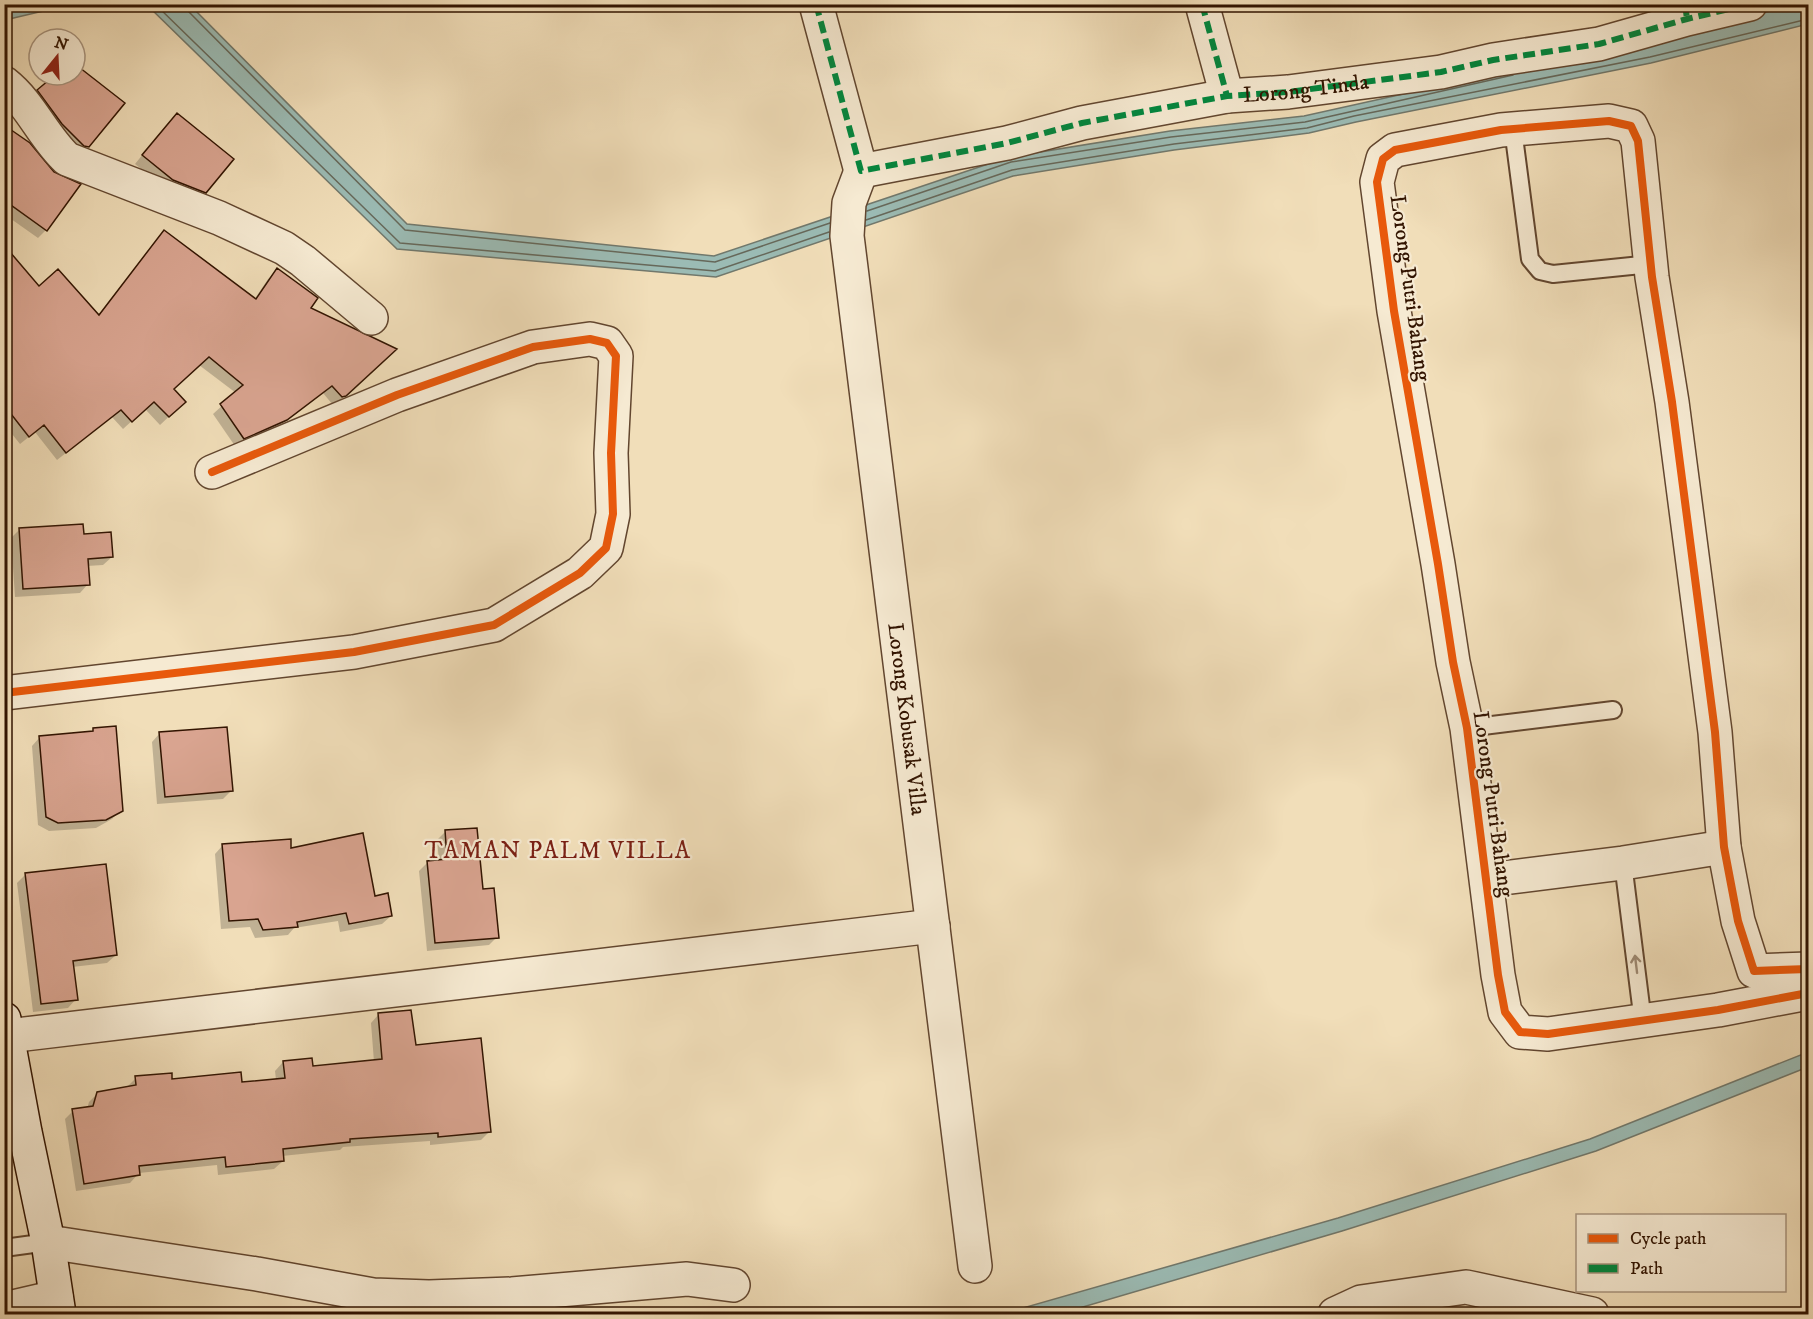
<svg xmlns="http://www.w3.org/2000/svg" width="1813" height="1319" font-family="'IM FELL DW Pica',serif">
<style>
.water{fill:#9bbbb4;stroke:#71786c;stroke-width:1.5}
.shadow{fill:#0003}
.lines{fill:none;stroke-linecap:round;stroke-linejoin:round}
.shore{stroke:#66685a;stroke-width:1.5}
.building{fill:#d9a490;stroke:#321401;stroke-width:1.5}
.lane-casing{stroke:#62462f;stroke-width:20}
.street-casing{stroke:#62462f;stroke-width:36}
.secondary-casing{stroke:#321401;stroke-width:36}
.lane{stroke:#f6ead2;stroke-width:16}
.street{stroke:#f6ead2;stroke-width:33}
.secondary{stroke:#f6ead2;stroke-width:33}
.quiet{stroke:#00873e;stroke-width:6;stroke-dasharray:12 6;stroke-linecap:butt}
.cycleway-casing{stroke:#f6ead2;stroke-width:11}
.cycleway{stroke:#e8590c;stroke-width:8}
.oneway{stroke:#9e8a74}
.labels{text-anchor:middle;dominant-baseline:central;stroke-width:4.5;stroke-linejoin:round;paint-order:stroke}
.street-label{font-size:22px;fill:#321401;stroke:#f6ead2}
.neighbourhood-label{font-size:24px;letter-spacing:1.5px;fill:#7a1f14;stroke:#f6ead2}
</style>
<rect width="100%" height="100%" fill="#f1deb9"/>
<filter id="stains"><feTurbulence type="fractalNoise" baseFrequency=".00333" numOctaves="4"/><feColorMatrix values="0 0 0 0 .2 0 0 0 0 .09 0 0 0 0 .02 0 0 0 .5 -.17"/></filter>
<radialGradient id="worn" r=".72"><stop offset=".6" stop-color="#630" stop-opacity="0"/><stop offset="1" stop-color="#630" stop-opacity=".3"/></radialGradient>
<path class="water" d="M5,4H69V5L5,20Z
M147,5H190L407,224L714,256L1009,157L1170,131L1304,116L1701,28L1794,5H1808V24L1651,63L1356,122L1309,133L1174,150L1013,176L716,277L397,249Z
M1808,1052V1067L1596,1151L1342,1231L1059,1314H1002L1338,1218L1590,1139Z"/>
<path class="shadow" d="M75,66L87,146L79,155L30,99L57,75H75Z
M168,123L205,192L197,201L165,188L135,164Z
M4,127L46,230L38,238L4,214Z
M164,232L254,300L268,279L277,270L308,309L386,357L336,404L333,405L323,393L277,428L235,446L213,414L236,393L199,365L172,389L176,410L160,425L145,409L123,429L112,417L57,460L35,432L20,444L4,424V247L38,288L98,316Z
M20,529L82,536L112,557L103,565L87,566L88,584L80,593L15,597L11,538Z
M94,730L121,810L112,819L96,828L49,831L38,825L32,746L40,737L90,733Z
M160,733L231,791L223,799L157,804L152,742Z
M445,832L481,890L497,937L489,945L427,951L419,871L428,862L439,861L437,840Z
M223,845L290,849L374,897L391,916L382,924L340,932L338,921L294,928L288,935L255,938L250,927L221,929L215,854Z
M25,875L116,955L107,963L72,967L76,999L68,1008L33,1012L17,883Z
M379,1014L415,1046L490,1131L481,1140L430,1145V1141L343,1147L340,1150L282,1156L283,1161L274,1169L218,1175L217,1165L139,1173L130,1183L76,1191L65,1119L73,1111L87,1109L89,1102L97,1094L128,1088V1086L136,1078L241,1084L276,1080L275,1071L283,1062L312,1068L374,1062L371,1023Z"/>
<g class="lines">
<path class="shore" d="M155,4L400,243L715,271L829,232
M186,4L188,11L405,230L715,262L830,223
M867,211L1011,162L1171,137L1305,122L1513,75
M866,220L1012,170L1174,144L1307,128L1354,116L1650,57L1808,19"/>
</g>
<path class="building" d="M75,64L125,103L89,147L84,146L62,124L37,90L55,75H75Z
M177,113L234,159L206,193L173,180L142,155Z
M4,125L30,143L54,172L81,184L47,231L4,200Z
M164,230L256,299L277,268L318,298L311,308L397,349L346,396L342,397L332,386L287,420L244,439L220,404L243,385L209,357L174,389L186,402L169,417L154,402L132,422L121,410L66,453L44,425L29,437L4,405V245L39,286L58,269L99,315Z
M83,524L84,534L111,532L113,557L88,559L90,585L23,589L19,528Z
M116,726L123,811L106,820L58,823L46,817L39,736L93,731V728Z
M227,727L233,791L165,797L159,732Z
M477,828L483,889L494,888L499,938L435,943L427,861L447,859L445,830Z
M363,833L375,896L388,893L392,916L349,924L346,913L297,922L298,927L263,930L258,919L229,921L222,844L291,839V848Z
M106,864L117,955L73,961L78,1000L41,1004L25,873Z
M411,1010L416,1045L481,1038L491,1132L438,1137V1133L350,1139V1142L283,1149L284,1161L226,1167L225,1157L139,1166L140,1175L84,1184L72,1109L93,1106L97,1092L136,1085L135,1076L172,1073V1079L241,1072L242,1082L285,1078L283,1061L312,1058L313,1066L382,1059L378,1013Z"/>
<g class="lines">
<g class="lane-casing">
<path id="lane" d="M1513,129L1530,259L1540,271L1553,274L1651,264
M1467,728L1613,710
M1623,863L1643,1022
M4,1248L48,1242"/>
</g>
<g class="street-casing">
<g id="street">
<path d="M816,4L861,171"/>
<path d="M1202,4L1227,96"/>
<path d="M4,83C31,104 43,137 67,159L219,218L284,248L303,261L371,318"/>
<path id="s1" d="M861,171L849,203L847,236L975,1266"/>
<path d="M861,171L1007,143L1082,123L1227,96L1288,92L1441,72L1493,60L1599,44L1687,19L1750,4"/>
<path d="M4,693L354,652L494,625L580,573L606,548L613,514L611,453L616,356L607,343L590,339L533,347L397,395L212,472"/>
<path d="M1487,880L1623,863L1724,847"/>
<path d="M1808,969L1754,971L1738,921L1724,847L1715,732L1672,402L1652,277L1638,141L1631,126L1609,121L1501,130L1395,150L1383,159L1377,182L1394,311L1438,564L1453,662L1467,728L1498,975L1505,1012L1520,1032L1548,1034L1718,1010L1808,993"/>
<path d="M8,1036L933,926"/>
<path d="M48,1242L257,1274L373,1295L429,1297L512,1294L687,1279L733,1285"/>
<path d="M4,1309L56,1297"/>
<path d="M1335,1314L1361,1302L1466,1287L1592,1314"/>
</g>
</g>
<g class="secondary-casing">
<path id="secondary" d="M4,1019L25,1132L48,1242L59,1314"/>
</g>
<use href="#lane" class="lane"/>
<use href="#street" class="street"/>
<use href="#secondary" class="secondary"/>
<g class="quiet">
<path id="s2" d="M816,4L861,171L1007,143L1082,123L1227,96L1288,92L1441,72L1493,60L1599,44L1687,19L1750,4"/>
<path d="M1202,4L1227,96"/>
<path d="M1685,4L1687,19"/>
</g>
<g class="cycleway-casing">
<path id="cycleway" d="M4,693L354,652L494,625L580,573L606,548L613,514L611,453L616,356L607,343L590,339L533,347L397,395L212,472
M1808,969L1754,971L1738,921L1724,847L1715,732L1672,402L1652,277L1638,141L1631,126L1609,121L1501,130L1395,150L1383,159L1377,182L1394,311L1438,564L1453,662L1467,728L1498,975L1505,1012L1520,1032L1548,1034L1718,1010L1808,993"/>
</g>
<use href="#cycleway" class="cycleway"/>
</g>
<defs><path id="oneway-shaft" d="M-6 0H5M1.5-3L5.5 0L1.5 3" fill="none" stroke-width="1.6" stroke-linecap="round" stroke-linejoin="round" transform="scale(1.5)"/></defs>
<use class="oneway" href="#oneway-shaft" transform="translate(1636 964) rotate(-97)"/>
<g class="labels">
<g class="street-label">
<text stroke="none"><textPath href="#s2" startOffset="626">Lorong Tinda</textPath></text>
<text transform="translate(1410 288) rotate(82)">Lorong Putri Bahang</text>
<text stroke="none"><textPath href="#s1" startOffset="554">Lorong Kobusak Villa</textPath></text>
<text transform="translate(1493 804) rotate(82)">Lorong Putri Bahang</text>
</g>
<g class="neighbourhood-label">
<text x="558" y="851">TAMAN PALM VILLA</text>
</g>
</g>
<rect width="1813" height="1319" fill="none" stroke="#f1deb9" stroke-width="24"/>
<rect x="6" y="6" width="1801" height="1307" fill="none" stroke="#321401" stroke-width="3"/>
<rect x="12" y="12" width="1789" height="1295" fill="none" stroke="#321401" stroke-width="1.5"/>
<rect x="1576" y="1214" width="210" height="78" fill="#f6ead2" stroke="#a8947e" stroke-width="1.5"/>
<rect x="1588" y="1234" width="30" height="9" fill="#e8590c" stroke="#a8947e" stroke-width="1.5"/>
<text x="1630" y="1244" font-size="18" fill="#321401">Cycle path</text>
<rect x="1588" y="1264" width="30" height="9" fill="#00873e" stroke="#a8947e" stroke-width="1.5"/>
<text x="1630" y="1274" font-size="18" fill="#321401">Path</text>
<g transform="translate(57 57) rotate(18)"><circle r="28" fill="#f6ead2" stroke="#a8947e" stroke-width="1.5"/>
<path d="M0-4.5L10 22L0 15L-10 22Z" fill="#8f2418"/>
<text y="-9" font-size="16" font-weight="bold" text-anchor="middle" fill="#321401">N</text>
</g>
<rect width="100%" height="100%" filter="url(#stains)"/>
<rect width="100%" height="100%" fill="url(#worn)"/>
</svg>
